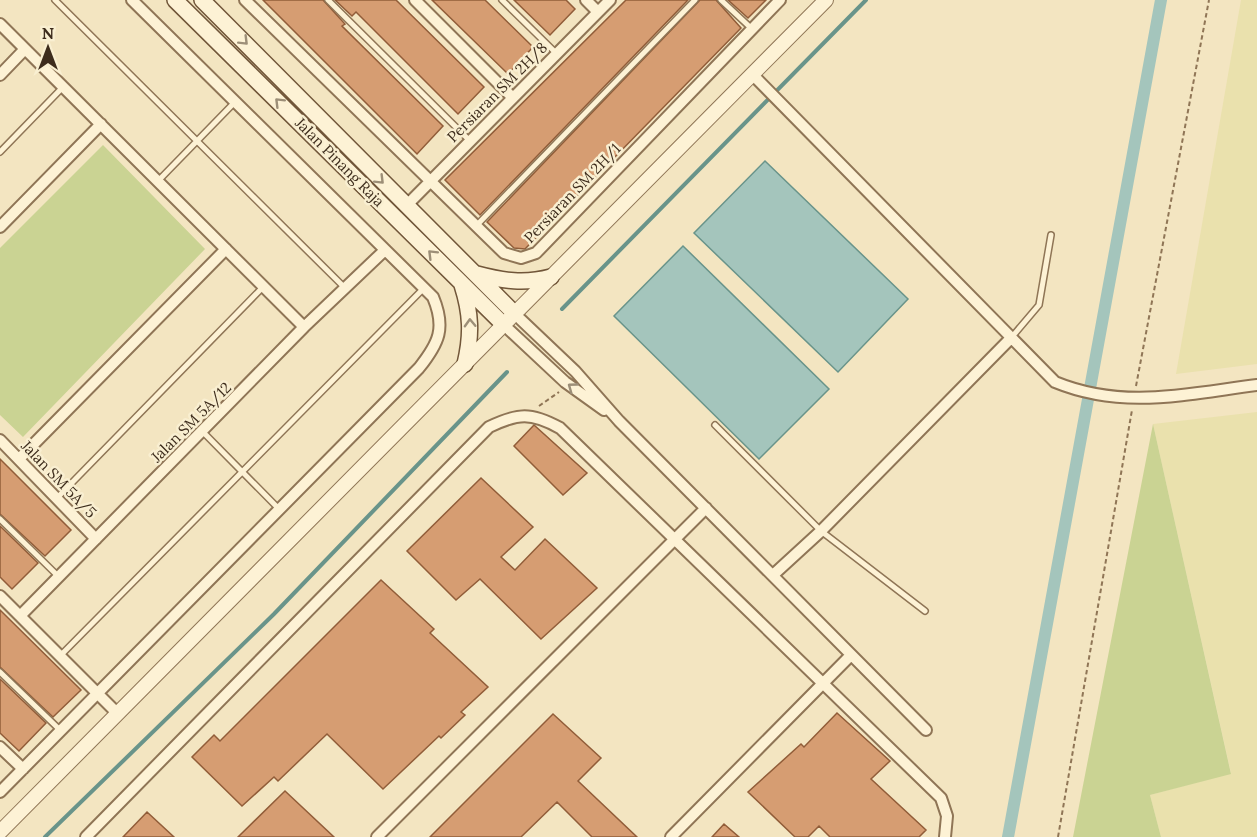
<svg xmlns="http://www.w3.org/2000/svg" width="1257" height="837" font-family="Lora,serif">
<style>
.farmland{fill:#eae1ad}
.green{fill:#cad393}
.water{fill:#a4c5bc;stroke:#69948a;stroke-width:1.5}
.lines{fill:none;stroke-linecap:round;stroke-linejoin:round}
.stream{stroke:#69948a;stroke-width:4}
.canal{stroke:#a4c5bc;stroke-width:12}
.building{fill:#d69d72;stroke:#915d39;stroke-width:1.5}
.service-casing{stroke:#8f7556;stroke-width:8}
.minor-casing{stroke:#8f7556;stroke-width:14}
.tertiary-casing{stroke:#8f7556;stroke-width:16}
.secondary-casing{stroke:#715639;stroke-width:18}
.path{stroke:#8f7556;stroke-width:2;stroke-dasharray:4.5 3;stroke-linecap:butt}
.service{stroke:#fdf2d5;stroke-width:5}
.minor{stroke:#fdf2d5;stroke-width:10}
.tertiary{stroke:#fdf2d5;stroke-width:14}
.secondary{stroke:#fdf2d5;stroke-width:15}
.oneway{stroke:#9d8f78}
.labels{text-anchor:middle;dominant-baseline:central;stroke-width:5;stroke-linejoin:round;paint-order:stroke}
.street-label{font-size:15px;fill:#3d2c1c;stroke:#f9efd1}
</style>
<rect width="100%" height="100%" fill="#f3e5c1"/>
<path class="farmland" d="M1241,0H1257V364L1176,374Z
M1257,412V837H1161L1150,795L1231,773L1153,424Z"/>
<path class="green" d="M103,145L205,249L23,437L0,415V248Z
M1153,424L1231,774L1150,795L1161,837H1073Z"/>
<path class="water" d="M765,161L908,299L838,372L694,233Z
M683,246L829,389L759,459L614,316Z"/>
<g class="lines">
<path class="stream" d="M562,309L866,0
M45,837L274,614L507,372"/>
<path class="canal" d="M1008,837L1161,0"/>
</g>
<path class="building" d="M263,0H323L345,24L342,26L443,126L417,154Z
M335,0H396L484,87L458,114L356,12L352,16Z
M432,0H485L533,47L508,74Z
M514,0H566L575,9L550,35Z
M626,0H688L480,215L445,180Z
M700,0H716L741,28L525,249L514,248L487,222Z
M728,0H766L748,18Z
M534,425L587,473L563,495L514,446Z
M0,459L71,530L45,556L0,514Z
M481,478L533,527L501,557L515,570L545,539L597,588L541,639L480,579L456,600L407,551Z
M0,526L38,563L12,589L0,577Z
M381,580L434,629L430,633L488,687L461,712L465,715L441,738L439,736L383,789L327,734L278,781L274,777L242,806L192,757L214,735L220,741Z
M0,610L81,690L53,717L0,667Z
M0,679L46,723L19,751L0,733Z
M837,713L890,761L871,779L926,830L919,837H830L819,826L808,837H795L748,792L801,744L804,747Z
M553,714L601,758L578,781L637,837H592L557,802L521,837H430Z
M285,791L334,837H238Z
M147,812L174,837H123Z
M724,824L739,837H712Z"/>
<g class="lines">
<g class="service-casing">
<path id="service" d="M55,0L345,288
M328,0L470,141
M502,0L557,54
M721,0L752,29
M0,152L63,87
M158,181L234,103
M477,225L695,0
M1011,338L1039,305L1051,235
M715,425L821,531L925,611
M203,432L279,509
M57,498L263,287
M0,519L59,577
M60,656L424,288
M0,672L60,730"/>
</g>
<g class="minor-casing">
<path id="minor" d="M245,0L504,253L521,258L536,253L780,0
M415,0L513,98
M586,0L598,12
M0,24L304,327
M752,74L1055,382C1123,410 1186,394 1257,385
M0,75L25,49
M406,206L610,0
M0,227L101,124
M515,314L575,371L619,421L926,730
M504,325L565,382L604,410
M0,440L96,539
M19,459L226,249
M773,575L821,531L1011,338
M0,596L117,713
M20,616L304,327L385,250
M0,747L23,769
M0,792L419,368C439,343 446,328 433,297L132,0
M86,837L489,427C518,413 531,412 560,428L941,798L947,816L945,837
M377,837L706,508
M671,837L851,655"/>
</g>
<g class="tertiary-casing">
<path id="tertiary" d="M0,832L826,0"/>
</g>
<g class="secondary-casing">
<path id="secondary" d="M175,0L504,325
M202,0L515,314
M477,274C503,281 525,284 551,277
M462,285C471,313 472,335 465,364"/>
</g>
<path class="path" d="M1136,386L1209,0
M539,406L559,392
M1058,837L1132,410"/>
<use href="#service" class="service"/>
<use href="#minor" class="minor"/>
<use href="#tertiary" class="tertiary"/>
<use href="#secondary" class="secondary"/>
</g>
<defs><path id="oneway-chevron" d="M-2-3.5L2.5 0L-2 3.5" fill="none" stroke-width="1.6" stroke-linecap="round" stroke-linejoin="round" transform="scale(1.5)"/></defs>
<g class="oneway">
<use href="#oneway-chevron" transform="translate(244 41) rotate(45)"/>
<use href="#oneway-chevron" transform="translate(279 102) rotate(-135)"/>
<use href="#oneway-chevron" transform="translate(380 180) rotate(45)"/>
<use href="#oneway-chevron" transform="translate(432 254) rotate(-135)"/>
<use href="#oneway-chevron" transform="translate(470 323) rotate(-92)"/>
<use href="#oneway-chevron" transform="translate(572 387) rotate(-144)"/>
</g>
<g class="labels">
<g class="street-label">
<text transform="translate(497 92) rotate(-45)">Persiaran SM 2H/8</text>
<text transform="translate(340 162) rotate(45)">Jalan Pinang Raja</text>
<text transform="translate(572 193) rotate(-46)">Persiaran SM 2H/1</text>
<text transform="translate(191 422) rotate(-45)">Jalan SM 5A/12</text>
<text transform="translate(59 479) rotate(46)">Jalan SM 5A/5</text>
</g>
</g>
<g transform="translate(48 48)" stroke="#f9efd1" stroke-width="4.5" paint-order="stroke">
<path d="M0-4.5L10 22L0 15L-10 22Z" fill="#3d2c1c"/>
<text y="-9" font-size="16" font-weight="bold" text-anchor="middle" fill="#3d2c1c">N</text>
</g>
</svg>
